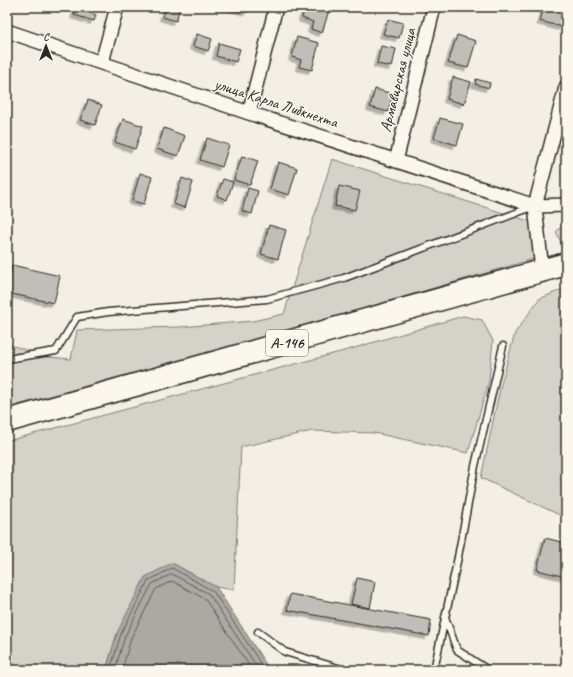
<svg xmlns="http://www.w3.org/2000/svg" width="573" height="677" font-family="Caveat,sans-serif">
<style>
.green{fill:#d5d2c9;stroke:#807e7a}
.water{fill:#aca9a2;stroke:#787772}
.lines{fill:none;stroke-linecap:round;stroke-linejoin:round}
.shore{stroke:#5f5d5b;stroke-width:1}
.building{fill:#c0beb6;stroke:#2b2b2b;filter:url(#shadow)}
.lane-casing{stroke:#2b2b2b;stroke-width:9}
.street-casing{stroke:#2b2b2b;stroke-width:16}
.highway-casing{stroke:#2b2b2b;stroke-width:25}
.lane{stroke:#fbf7ec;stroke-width:6}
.street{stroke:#fbf7ec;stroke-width:13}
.highway{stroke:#fbf7ec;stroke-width:22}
.labels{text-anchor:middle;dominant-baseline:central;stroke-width:3;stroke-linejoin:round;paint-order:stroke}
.shield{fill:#fbf7ec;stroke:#696865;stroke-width:1}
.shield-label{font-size:15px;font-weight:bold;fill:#2b2b2b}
.street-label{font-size:16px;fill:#2b2b2b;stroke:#fbf7ec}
</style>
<defs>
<filter id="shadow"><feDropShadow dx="-3.5" dy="3.5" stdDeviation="0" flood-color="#0004"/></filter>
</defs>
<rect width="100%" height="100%" fill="#f3efe4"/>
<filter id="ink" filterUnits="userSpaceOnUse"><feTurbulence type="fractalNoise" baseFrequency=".025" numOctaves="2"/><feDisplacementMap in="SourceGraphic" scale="8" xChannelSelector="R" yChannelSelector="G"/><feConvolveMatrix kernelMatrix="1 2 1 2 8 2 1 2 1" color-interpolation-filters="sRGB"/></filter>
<g filter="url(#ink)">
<path class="green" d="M332,159L535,223L537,258L365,308L7,408V344L48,357L71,359L77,330L180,327L253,321L284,314Z
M565,223H566V250L565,251L556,232Z
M566,288V518L481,478L500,388L515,333L539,299Z
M463,316L482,320L493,341L489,381L468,453L374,433L312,431L241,447L234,590L216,587L172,563L117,633L106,670H7V441L344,351Z"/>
<path class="water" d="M172,563L216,587L269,669L272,670H106L117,633L145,577Z"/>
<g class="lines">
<path class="shore" d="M110,670L121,634L148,581L172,568L213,591L265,670
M115,670L125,636L152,584L172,574L209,594L259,670
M122,670L131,638L156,589L172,581L205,599L252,670"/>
</g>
<path class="building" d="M166,7H180L176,21L163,17Z
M229,7H249L248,12Z
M305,7H330L322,33L311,29L313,22L302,18Z
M544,7H566V15L562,27L540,21Z
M76,9L96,15L94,21L74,15Z
M388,19L403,23L399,38L383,34Z
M197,34L212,39L208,51L193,46Z
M457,35L476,41L468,68L448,63Z
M297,37L319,43L312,70L299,67L301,60L292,57Z
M219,43L240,49L236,62L216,56Z
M381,46L396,49L392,67L377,64Z
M453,77L471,82L464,104L447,99Z
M476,79L490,83L489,88L475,84Z
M375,89L393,94L388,112L370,107Z
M88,100L102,105L95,125L80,120Z
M440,118L463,124L457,145L434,138Z
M123,119L143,126L135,149L115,142Z
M164,128L185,136L178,156L157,149Z
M207,138L229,145L222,167L200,160Z
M242,156L258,161L250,185L234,180Z
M278,162L297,168L289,195L270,189Z
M140,173L152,177L144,204L132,201Z
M182,178L193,182L185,208L174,204Z
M223,179L233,182L227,200L217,196Z
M339,186L360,191L355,210L335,206Z
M248,188L258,191L252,214L242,211Z
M269,225L286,230L278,259L261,254Z
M12,265L60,276L54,303L7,293Z
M545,538L566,543V577L537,570Z
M357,578L375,582L370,608L351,604Z
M290,594L431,620L429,636L287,610Z"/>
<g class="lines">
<g class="lane-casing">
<path id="lane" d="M7,359L56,351L77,317L108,312L267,299L344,278L532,207
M445,617L457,650L488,670
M258,632L285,652L345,670
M434,670L458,557L475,466L503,346"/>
</g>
<g class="street-casing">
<path id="street" d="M7,31L249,113L535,206L566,205
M102,62L117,7
M249,113L276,7
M396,161L434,7
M542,270L535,206L566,87"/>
</g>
<g class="highway-casing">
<path id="highway" d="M7,421L566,264"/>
</g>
<use href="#lane" class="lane"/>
<use href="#street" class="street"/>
<use href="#highway" class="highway"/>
</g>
</g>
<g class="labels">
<rect class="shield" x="266" y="330" width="42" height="26" rx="3"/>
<g class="shield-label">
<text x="287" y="343">А-146</text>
</g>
<g class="street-label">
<text transform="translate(398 80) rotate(-76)">Армавирская улица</text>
<text transform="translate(276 103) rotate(18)">улица Карла Либкнехта</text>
</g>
</g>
<rect width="573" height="677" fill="none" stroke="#fbf7ec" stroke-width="24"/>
<rect x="12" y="12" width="549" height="653" fill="none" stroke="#2b2b2b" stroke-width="1.5" filter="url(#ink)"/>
<g transform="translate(46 46)" stroke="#fbf7ec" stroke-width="3" paint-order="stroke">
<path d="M0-3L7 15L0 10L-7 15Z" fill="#2b2b2b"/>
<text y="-6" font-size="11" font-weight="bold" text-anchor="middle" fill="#2b2b2b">С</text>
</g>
</svg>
